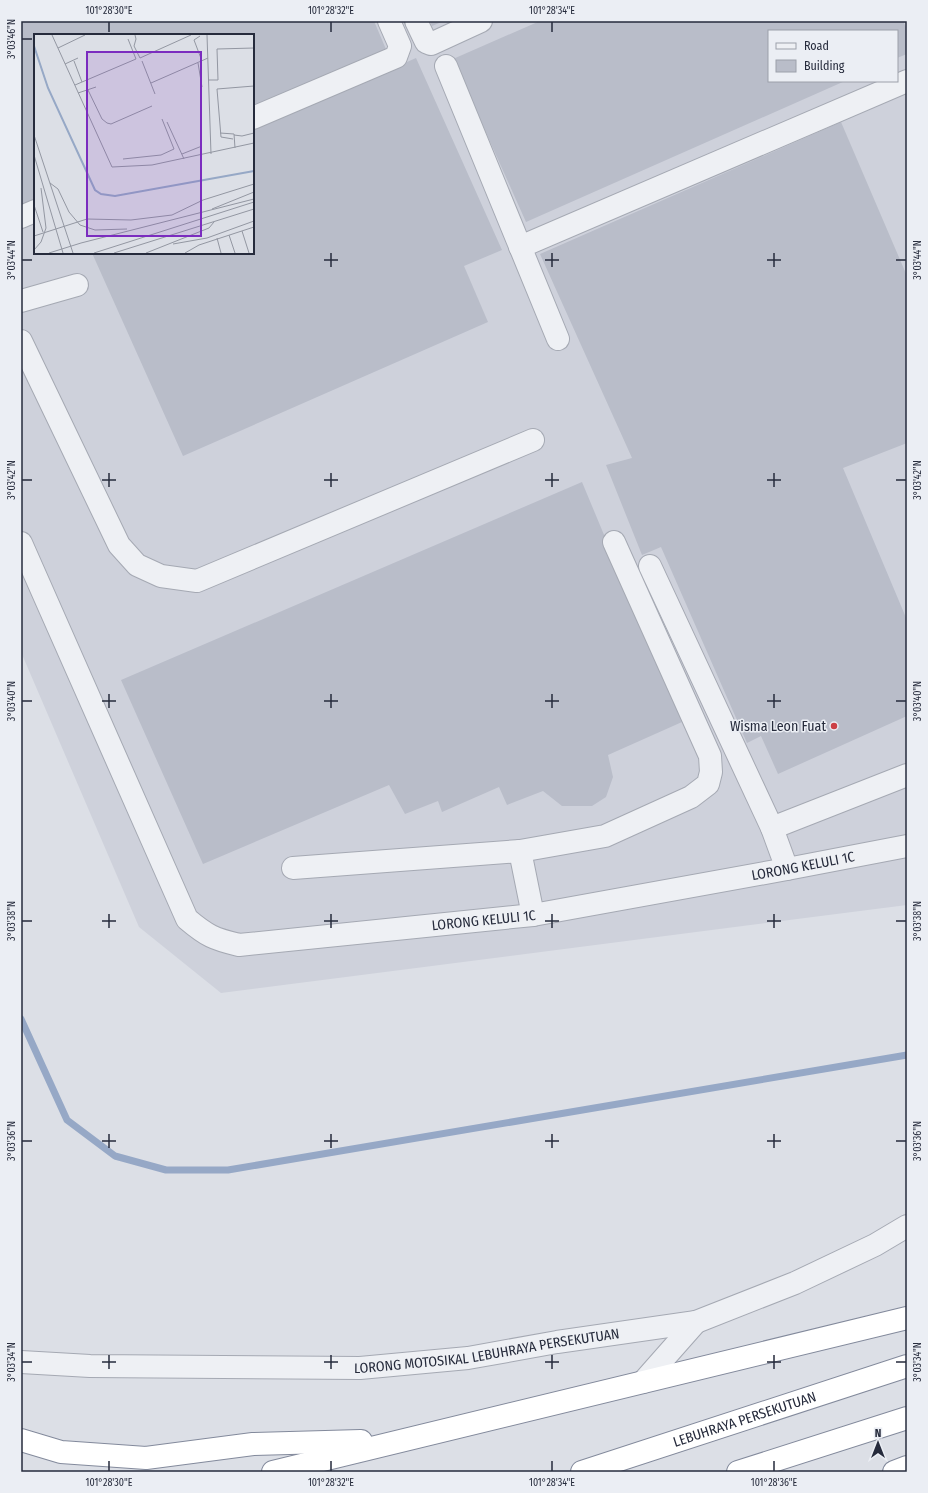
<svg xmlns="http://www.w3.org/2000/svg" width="928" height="1493" font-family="'Fira Sans Condensed',sans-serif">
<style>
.built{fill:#ced1db;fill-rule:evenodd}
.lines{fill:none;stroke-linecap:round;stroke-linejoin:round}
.stream{stroke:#96a8c6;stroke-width:7}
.building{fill:#b9bdc9}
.minor-casing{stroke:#a5a9b3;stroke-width:24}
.highway-casing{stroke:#838a9c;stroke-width:24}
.minor{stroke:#eef0f4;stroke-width:22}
.highway{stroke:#fff;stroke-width:22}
.ticks{fill:none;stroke:#262b3c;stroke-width:1.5}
.poi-dot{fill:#cc3f45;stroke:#ebeef4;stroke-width:1.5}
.labels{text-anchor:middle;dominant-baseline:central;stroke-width:3;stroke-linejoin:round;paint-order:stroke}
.poi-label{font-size:14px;fill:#262b3c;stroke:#ebeef4;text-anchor:end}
.street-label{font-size:14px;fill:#262b3c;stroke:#ebeef4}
.inset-river{fill:none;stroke:#96a8c6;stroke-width:2}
.inset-road{fill:none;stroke:#9397a2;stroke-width:1}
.view{fill:#7b2cbf;fill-opacity:0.15;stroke:#7b2cbf;stroke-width:2}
.inset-edge{fill:none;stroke:#262b3c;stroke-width:2}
.neatline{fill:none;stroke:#262b3c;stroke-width:1.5}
.ticks-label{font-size:10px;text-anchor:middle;fill:#262b3c}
</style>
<rect width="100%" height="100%" fill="#dcdfe6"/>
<path class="built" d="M21,21H907V905L221,993L139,927L21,652ZM769,31H897V81H769ZM35,35H253V253H35Z"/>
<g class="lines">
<path class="stream" d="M21,1019L67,1120L115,1156L166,1170H228L907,1055"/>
</g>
<path class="building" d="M21,21H374L388,54L253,112V35H35V206L21,212Z
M430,21H444L432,26Z
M540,21H903L907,29V54L897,58V31H769V81H845L526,222L453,59Z
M416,58L502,250L464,266L488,322L183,456L92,253H253V130Z
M841,122L907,276V443L843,468L907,620V716L778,774L761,736L747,743L661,547L642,555L606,465L632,458L540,254Z
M582,482L682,722L608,755L613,777L606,797L592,806H562L543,791L507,805L499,787L442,812L438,801L405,814L389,785L203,864L121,680Z"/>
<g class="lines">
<g class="minor-casing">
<g id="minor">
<path d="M416,21L426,42L431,44L481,21"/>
<path d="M446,66L558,339"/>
<path d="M253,118L396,57L400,46L389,21"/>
<path d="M21,217L35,211"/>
<path d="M520,247L907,81"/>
<path d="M21,301L77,285"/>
<path d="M21,341L119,545L137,565L161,576L197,581L533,440"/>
<path id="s1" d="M21,543L187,919C207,936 214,939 239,945L533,915L787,869L907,846"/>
<path d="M650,566L772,828L787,869"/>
<path d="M772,828L907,775"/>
<path d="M520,851L533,915"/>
<path d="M293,868L520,851L605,836L691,797L708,784L711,772L710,756L614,542"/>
<path id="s2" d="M21,1362L90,1366L360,1368L468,1358L557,1342L696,1322L795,1283L875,1245L907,1226"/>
<path d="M643,1382L696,1322"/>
</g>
</g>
<g class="highway-casing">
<g id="highway">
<path d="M21,1440L61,1452L146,1458L253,1444L361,1441"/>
<path d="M273,1472L907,1318"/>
<path id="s3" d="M582,1472L907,1366"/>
<path d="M738,1472L907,1418"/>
<path d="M894,1472L907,1467"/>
</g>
</g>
<use href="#minor" class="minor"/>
<use href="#highway" class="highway"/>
</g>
<path class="ticks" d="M109,22V32M331,22V32M552,22V32M22,39H32M331,253V267M552,253V267M774,253V267M22,260H32M324,260H338M545,260H559M767,260H781M896,260H906M109,473V487M331,473V487M552,473V487M774,473V487M22,480H32M102,480H116M324,480H338M545,480H559M767,480H781M896,480H906M109,694V708M331,694V708M552,694V708M774,694V708M22,701H32M102,701H116M324,701H338M545,701H559M767,701H781M896,701H906M109,914V928M331,914V928M552,914V928M774,914V928M22,921H32M102,921H116M324,921H338M545,921H559M767,921H781M896,921H906M109,1134V1148M331,1134V1148M552,1134V1148M774,1134V1148M22,1141H32M102,1141H116M324,1141H338M545,1141H559M767,1141H781M896,1141H906M109,1355V1369M331,1355V1369M552,1355V1369M774,1355V1369M22,1362H32M102,1362H116M324,1362H338M545,1362H559M767,1362H781M896,1362H906M109,1461V1471M331,1461V1471M552,1461V1471M774,1461V1471"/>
<circle class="poi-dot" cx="834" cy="726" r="4"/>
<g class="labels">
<g class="poi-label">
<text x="826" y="726">Wisma Leon Fuat</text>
</g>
<g class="street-label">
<text stroke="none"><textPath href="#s1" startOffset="1040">LORONG KELULI 1C</textPath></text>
<text stroke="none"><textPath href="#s1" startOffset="716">LORONG KELULI 1C</textPath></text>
<text stroke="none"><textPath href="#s2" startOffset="467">LORONG MOTOSIKAL LEBUHRAYA PERSEKUTUAN</textPath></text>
<text stroke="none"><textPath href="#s3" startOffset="171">LEBUHRAYA PERSEKUTUAN</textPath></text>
</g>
</g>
<g transform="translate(34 34)">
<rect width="220" height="220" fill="#dcdfe6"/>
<path class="inset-river" d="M0,12L14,54L61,156L67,160L81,162L220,137"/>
<path class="inset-road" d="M18,1L78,133L118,131L220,109M101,1L102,5L100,12L106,24L157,1M173,1L177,120M166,2L160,6L168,27M24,14L51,1M40,27L48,48M108,27L121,60M164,29L168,53M31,30L44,24M175,46H184L183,15L220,14M117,49L174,24M41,51L102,25L94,5M54,56L68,85L73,89L77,90L118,72M44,59L62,53M133,88L150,125M186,99L200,100L201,114M0,101L39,219M200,101L208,102L220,99M199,105L187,103L183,55L220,52M148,120L168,112M0,121L29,219M89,125L127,121L140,115L128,85M16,149L24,155L35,178L46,191L61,196L93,195M0,171L9,198M178,175L220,158M208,197L215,219M195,201L201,219M0,202L53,185L97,186L138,181L169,166L220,150M183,204L187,219M139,210L173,204L220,187M0,216L7,208L12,194L7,154M15,219L47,209L220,165M60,219L220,168M80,219L220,175M112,219L175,194L180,188M151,219L165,211L220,193"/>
<path class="view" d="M53,18H167V202H53Z"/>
<rect width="220" height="220" class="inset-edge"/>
</g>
<rect width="928" height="1493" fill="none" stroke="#ebeef4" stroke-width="44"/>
<rect x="768" y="30" width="130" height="52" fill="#ebeef4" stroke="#9ca0aa"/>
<rect x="776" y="43" width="20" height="6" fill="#eef0f4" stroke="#9ca0aa"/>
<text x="804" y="50" font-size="12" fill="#262b3c">Road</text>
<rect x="776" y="60" width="20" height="12" fill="#b9bdc9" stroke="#9ca0aa"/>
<text x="804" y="70" font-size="12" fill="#262b3c">Building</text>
<g transform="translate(878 1443)" stroke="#ebeef4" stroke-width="3" paint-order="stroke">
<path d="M0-3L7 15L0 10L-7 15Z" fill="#262b3c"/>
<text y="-6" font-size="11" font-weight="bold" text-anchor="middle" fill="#262b3c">N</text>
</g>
<rect x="22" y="22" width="884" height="1449" class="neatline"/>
<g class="ticks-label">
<text x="109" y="14">101°28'30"E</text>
<text x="331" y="14">101°28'32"E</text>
<text x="552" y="14">101°28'34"E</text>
<text transform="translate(11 39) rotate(-90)" y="4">3°03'46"N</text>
<text transform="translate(11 260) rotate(-90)" y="4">3°03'44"N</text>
<text transform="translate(917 260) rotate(-90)" y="4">3°03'44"N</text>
<text transform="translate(11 480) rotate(-90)" y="4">3°03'42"N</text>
<text transform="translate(917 480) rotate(-90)" y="4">3°03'42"N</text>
<text transform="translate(11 701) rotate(-90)" y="4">3°03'40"N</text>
<text transform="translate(917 701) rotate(-90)" y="4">3°03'40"N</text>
<text transform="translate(11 921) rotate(-90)" y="4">3°03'38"N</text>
<text transform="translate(917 921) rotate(-90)" y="4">3°03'38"N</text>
<text transform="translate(11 1141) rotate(-90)" y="4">3°03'36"N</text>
<text transform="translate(917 1141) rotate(-90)" y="4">3°03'36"N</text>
<text transform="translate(11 1362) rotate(-90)" y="4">3°03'34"N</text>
<text transform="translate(917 1362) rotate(-90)" y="4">3°03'34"N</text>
<text x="109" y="1486">101°28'30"E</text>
<text x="331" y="1486">101°28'32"E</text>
<text x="552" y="1486">101°28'34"E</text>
<text x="774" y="1486">101°28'36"E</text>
</g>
</svg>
